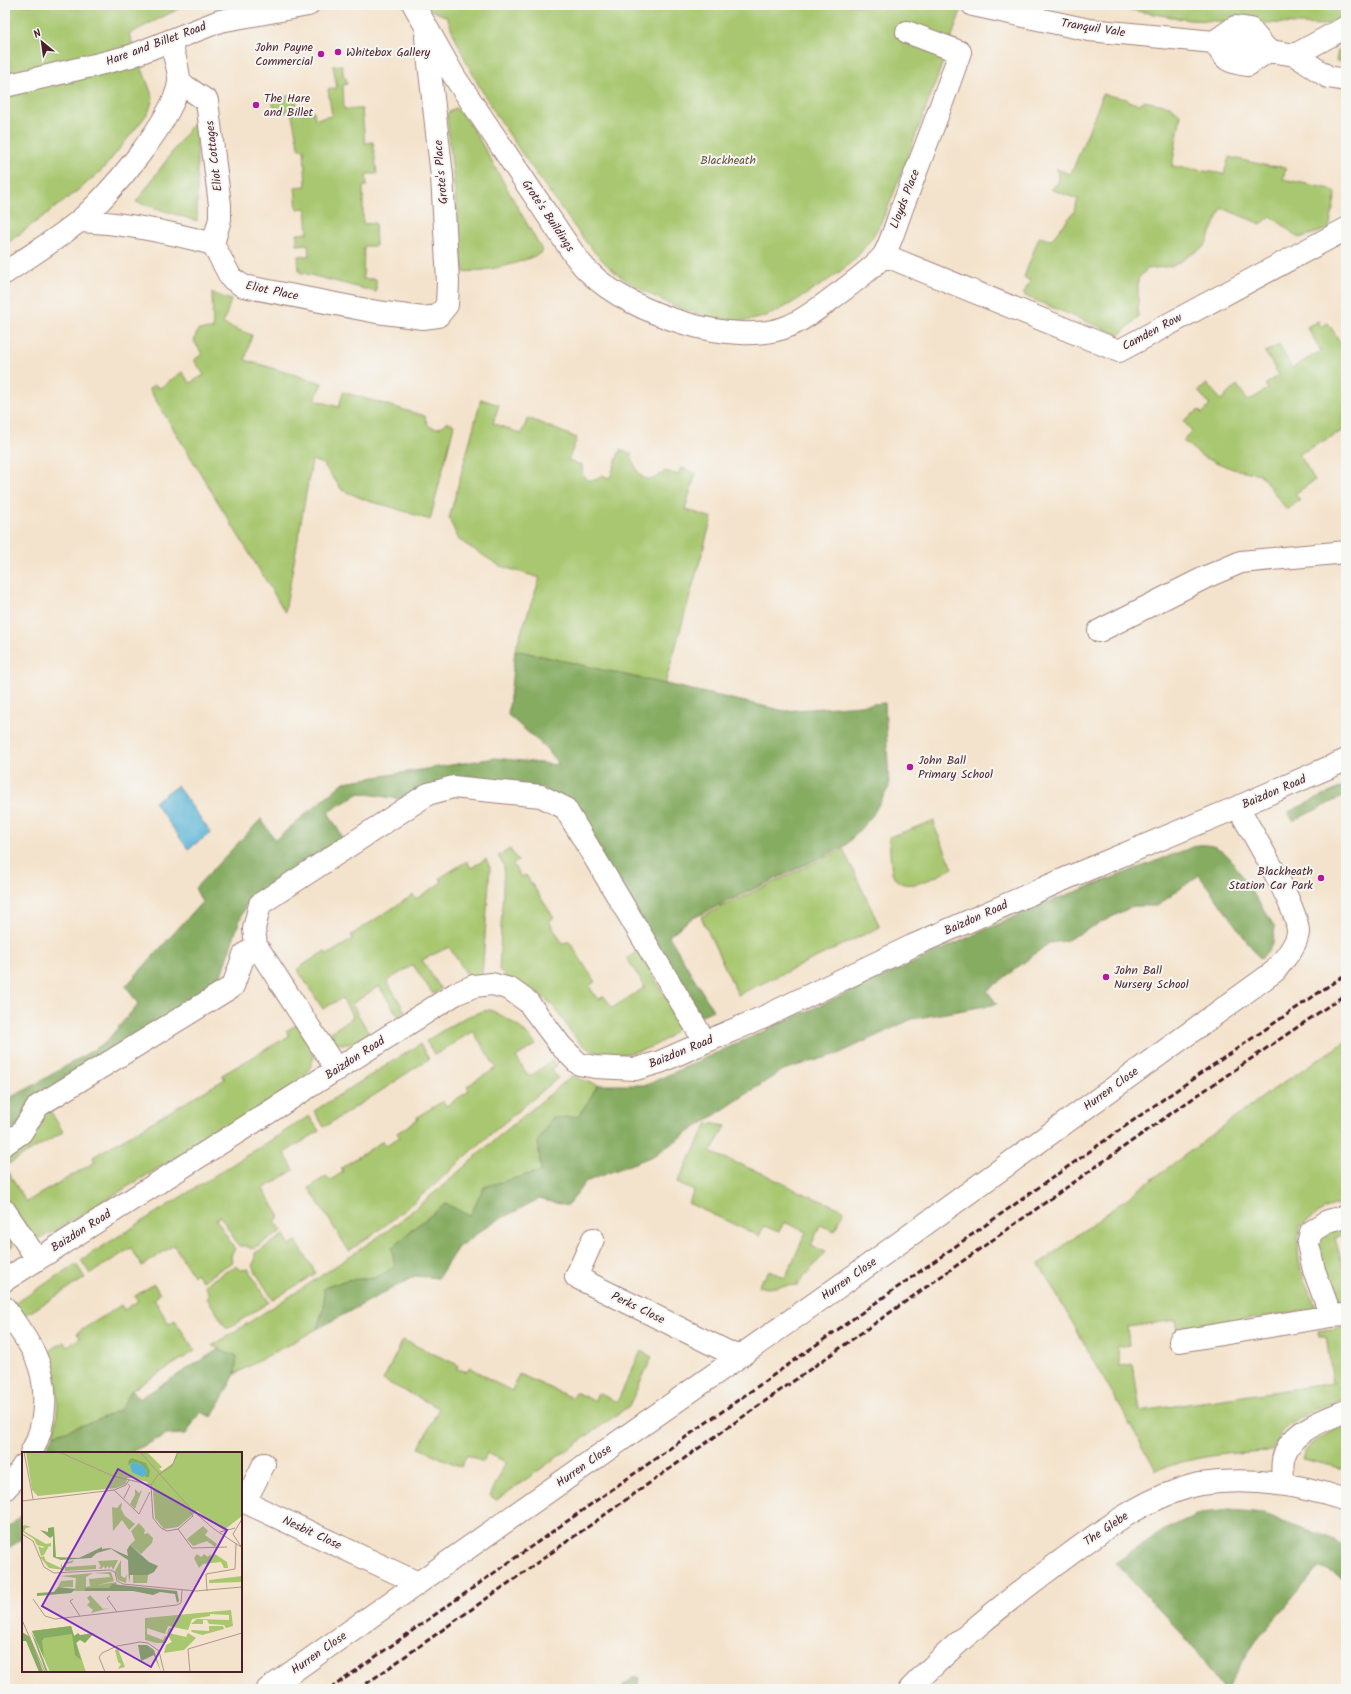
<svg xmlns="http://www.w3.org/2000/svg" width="1351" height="1694" font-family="Kalam,sans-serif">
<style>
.green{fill:#a8c76f;stroke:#79734d}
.forest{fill:#86ac62;stroke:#686646}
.water{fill:#58b3d6;stroke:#516980}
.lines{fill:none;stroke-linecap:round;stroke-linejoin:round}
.minor-casing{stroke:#9f817c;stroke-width:24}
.minor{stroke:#fff;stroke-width:22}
.rail{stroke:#4a1f2b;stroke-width:3;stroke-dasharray:6 3;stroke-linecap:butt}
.poi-dot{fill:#b5179e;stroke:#f6f6f2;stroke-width:1.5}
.labels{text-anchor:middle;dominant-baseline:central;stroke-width:4;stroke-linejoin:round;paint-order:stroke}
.street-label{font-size:12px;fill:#4a1f2b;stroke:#f6f6f2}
.poi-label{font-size:12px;fill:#4a1f2b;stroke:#f6f6f2;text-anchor:start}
.park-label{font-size:12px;fill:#66513f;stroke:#f6f6f2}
.inset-road{fill:none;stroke:#b0958c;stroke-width:1}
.view{fill:#7b2cbf;fill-opacity:0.15;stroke:#7b2cbf;stroke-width:2}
.inset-edge{fill:none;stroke:#4a1f2b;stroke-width:2}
</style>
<rect width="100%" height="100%" fill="#f6f6f2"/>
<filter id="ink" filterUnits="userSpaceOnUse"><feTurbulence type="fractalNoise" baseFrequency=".025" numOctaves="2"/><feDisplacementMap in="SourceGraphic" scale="8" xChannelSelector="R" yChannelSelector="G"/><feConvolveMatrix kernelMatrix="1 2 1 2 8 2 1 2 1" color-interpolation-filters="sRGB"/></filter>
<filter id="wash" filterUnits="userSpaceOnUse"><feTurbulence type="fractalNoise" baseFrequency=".012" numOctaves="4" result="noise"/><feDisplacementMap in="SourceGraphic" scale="16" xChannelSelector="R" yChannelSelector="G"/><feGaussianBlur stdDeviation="0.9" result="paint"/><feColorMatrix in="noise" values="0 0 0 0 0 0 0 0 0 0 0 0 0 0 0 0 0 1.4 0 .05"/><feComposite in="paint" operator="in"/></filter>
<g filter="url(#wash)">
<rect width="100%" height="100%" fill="#f4e3cc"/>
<path class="green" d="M5,5H186L129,34L153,98L149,111L144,118L104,168L81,188L5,245Z
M420,5H963C945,56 927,107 907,158C895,188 886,221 865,247C850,267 826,282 805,295C789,305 770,317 751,320C710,327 635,293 606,264C586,245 570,220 553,197C512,140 471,83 447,17Z
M1102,5H1346C1346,18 1336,22 1325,25L1189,20Z
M1346,48V62L1336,61L1338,50Z
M342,65L344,78H346L347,84L343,85L344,109H362L365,143L373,142L377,174H366L367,186H363V224L375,223L376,246H364L363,279H376V292L299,272L298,256H309L308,244L297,245V234L308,233L306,208L297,209L295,187L306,186L304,149H299L291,111L275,114L272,99L295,95L298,113L314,111L315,119L332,116L328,89L337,88L333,66Z
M1102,94L1127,99L1129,102L1139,104L1144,101L1170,106L1181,115L1172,166L1224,174L1229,157L1268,166L1286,167L1283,179L1331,189L1336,193L1329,229L1299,238L1271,216L1261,224L1222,208L1205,246L1173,266L1147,269L1138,279V318L1119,335L1025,296L1024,293L1030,281L1024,277L1039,237L1051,240L1074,212L1078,199L1050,189L1058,183L1059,175L1056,169L1071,174L1101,100Z
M455,108L462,113L479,139L543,252C517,265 492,270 463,272L447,117L448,113Z
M197,118V221L136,202Z
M212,293L231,300L223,324L252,335L245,360L322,383L315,400L339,407L343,392L425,416C427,430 438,432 447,422L454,425L430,520L388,506L368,501L342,490L323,464L312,460L285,612L149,389L154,385L160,388L182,372L190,383L204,375L194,360L202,354L194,341L198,330L213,329Z
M1318,321L1321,327L1328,323L1342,345L1346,343V429L1299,454L1315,480L1295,494L1300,500L1287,510L1260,474L1233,469L1203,457L1183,441L1192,431L1183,421L1199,410L1202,414L1210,405L1198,391L1207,384L1221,400L1237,385L1248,401L1268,389L1266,384L1279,375L1265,352L1279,345L1292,368L1321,351L1307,327Z
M481,399L499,405L493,423L521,434L528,418L577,438L568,461L582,465V474L587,480H596L601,475L610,478L620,450L631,454C636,474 645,489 665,471L678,475L681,468L696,473L685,509L712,518L665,684L515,650L540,578L500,566L459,540L449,519Z
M934,821L935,825L934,826L953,868C939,875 900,899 892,872C890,861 890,848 889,837Z
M510,849L518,861L513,864L521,877L526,875L554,918L549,921L563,944L569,941L595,982L589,986L598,1000L604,996L612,1008L645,987L627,958L638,951L673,1009L679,1026C663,1050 612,1063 587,1048C570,1038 564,1016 550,1003C535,989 510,985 499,970L504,866L498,856Z
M843,849L880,927L738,995L701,917Z
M486,859L490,868L482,977L472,982L449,947L422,960L441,989L433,994L413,965L387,981L405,1011L398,1016L379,986L352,1004L369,1033C354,1044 347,1048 328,1040V1034L353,1017L342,998L323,1009L297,969L325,951L327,955L353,939L351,935L413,895L416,899L442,882L440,878L467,861L471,868Z
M490,1010C510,1019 522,1027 536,1045L516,1057L529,1077L553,1060L557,1066L551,1069L558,1078L493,1132L434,1185L387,1224L349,1251L309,1188L326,1176L329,1181L343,1172L341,1168L383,1141L386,1145L400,1137L397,1133L418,1119L417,1117L443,1101L446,1106L469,1091L467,1086L496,1068L473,1031L435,1055L426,1041C446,1029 466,1013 490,1010Z
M298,1024L314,1057C309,1071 307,1077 294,1086L53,1232L40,1238L34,1236L14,1210L5,1196V1167L26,1202L95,1162L93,1157L225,1079L222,1075L289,1036L286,1031Z
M1346,1041V1203L1325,1209L1300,1227C1294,1259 1303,1281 1318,1309L1178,1330L1176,1320L1127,1327L1129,1345L1117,1347L1120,1366L1133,1364L1140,1411L1333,1383L1326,1336H1319L1318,1331L1346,1327V1398L1315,1409L1282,1430L1273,1451C1232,1452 1195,1456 1156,1470L1039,1264L1268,1093Z
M420,1044L429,1059L395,1081V1082L324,1127L314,1111Z
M572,1076L598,1085L579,1116L538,1141L541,1171L484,1187L470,1216L446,1204L414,1228L392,1248L395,1267L375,1278L347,1280L324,1288V1306L317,1329L235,1374L237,1356L212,1346L312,1282L391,1228L439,1189L498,1137Z
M63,1097L66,1102L51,1112L63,1132L5,1166V1150Z
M309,1116L319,1131L284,1153L294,1170L263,1189L280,1217L275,1221L282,1231L252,1249L246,1246H239L220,1216L216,1219L235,1249L231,1255L232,1262L202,1281L196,1273L193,1276L174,1245L142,1266L131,1248L90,1274L81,1260Z
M708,1123L726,1126L710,1152L768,1176L798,1191L844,1210L835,1231L820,1225L811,1246L826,1252L797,1285L766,1288L758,1286L763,1278H765L769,1270L785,1278L806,1232L784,1222L779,1232L764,1226L759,1236L688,1203L694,1191L677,1183Z
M5,1221L13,1246L5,1253Z
M1346,1224V1235L1335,1238L1346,1278V1303H1336L1323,1272L1317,1238Z
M284,1235L290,1245L296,1241L316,1273L273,1300L252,1266L255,1260V1253Z
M76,1264L85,1278L21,1318L13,1305Z
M235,1266L241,1270L248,1269L269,1302L227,1329L207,1298L210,1295L204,1285Z
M154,1284L160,1294L154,1299L169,1324L175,1320L195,1351L132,1390L121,1409L98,1420L54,1435C59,1404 61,1382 44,1354L64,1342L67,1346L80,1338L77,1333L121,1305L124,1310L138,1301L135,1296Z
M403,1340L458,1365L457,1369L467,1372L470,1367L494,1382L512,1391L519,1374L572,1398L575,1392L594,1401L598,1393L617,1402L641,1351L652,1357L629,1406L497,1500L490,1496L506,1462L487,1453L483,1462L467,1455L461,1467L419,1448L439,1408L383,1380Z
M1346,1426V1470L1320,1463L1302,1459C1307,1440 1329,1432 1346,1426Z"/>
<path class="forest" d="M515,650L785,711L885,703L889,787L872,816L845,846L689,920L669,936L713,1010L700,1016L543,787L406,800L360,793L328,812L343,838L248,899L237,928L218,984L5,1134V1100L27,1089L105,1043L138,1004L126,986L202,902L195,888L261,819L275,840L344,782L495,758L559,765L546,748L508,715Z
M1346,785V795L1293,821L1288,812Z
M1198,845C1212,844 1220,847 1230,858L1275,927L1273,944L1261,959L1257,955L1199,875L1157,906H1133L1065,941L1049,943L987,991L997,1004L912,1019L838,1054L783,1070L653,1156L585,1182L568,1206L539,1199L492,1223L458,1247L438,1278L415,1276L317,1329L324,1306V1288L347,1280L375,1278L395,1267L392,1248L414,1228L446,1204L470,1216L484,1187L541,1171L538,1141L552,1118L579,1116L598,1085H646L1033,908Z
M219,1349L237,1356L235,1374L212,1417L200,1412L186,1434L166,1435L129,1453H43L54,1435L98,1420L121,1409L132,1390L139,1399Z
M1232,1510L1262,1513L1334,1540L1346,1548V1580L1319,1567L1256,1641L1226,1689H1223L1184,1636L1115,1563L1162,1531L1200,1513Z
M23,1514V1539L5,1550V1531Z
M635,1676L640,1678L637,1689H619Z"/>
<path class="water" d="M177,786L211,833L188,849L154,802Z"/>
</g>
<g filter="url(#ink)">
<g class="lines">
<g class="minor-casing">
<path id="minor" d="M414,5L454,76L569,247C575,256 582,266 590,273C630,313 735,349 789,326C808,318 825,303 842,291C854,282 874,267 883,256C889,248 898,219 902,208C922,156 942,105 960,52L907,32
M973,5L1089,30L1214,42L1295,55L1328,77L1346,80
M1214,42L1235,27L1250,29L1268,51
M1214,42C1226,60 1226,62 1248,65L1268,51
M1295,55L1346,27
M179,82L207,101L220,205V219L213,244
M5,86L95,65L131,56L220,21L308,5
M80,221C125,223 169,232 213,244L231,278L243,286L377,312L423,318L438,316L447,305L448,282L442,176L426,37
M884,255L1119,351L1346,229
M5,273C29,256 56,240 79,221C107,198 175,118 179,82C180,71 173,52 170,41
M1099,631L1206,577L1241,562L1346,552
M337,1070L256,945L254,929L260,904L428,794L453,787L541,796L565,808L705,1042
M5,1144L21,1133L38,1106L233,986L244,955L256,945
M5,1211L37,1259
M593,1239L576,1277L738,1357
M5,1280L455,994L474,986L492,984L510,989L528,1002L561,1046L579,1064L595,1067L636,1069L660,1062L705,1042L764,1017L912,946L1067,878L1238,807L1346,760
M5,1308C15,1323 27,1339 35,1355C49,1384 47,1425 31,1453
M1345,1315L1331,1316L1314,1270L1308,1244L1311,1232L1328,1221L1346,1216
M1180,1341L1331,1316
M264,1464L245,1502L418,1583
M1283,1484C1283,1475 1281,1464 1284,1456C1291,1431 1324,1420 1346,1411
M5,1489L17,1476L23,1466
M268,1689L848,1280L1275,971C1283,960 1297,946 1298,932C1298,907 1252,833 1238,807
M910,1689C955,1642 1006,1602 1058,1563C1096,1535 1134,1505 1179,1490C1186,1488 1193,1485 1200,1484C1249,1477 1299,1484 1346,1500"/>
</g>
<use href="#minor" class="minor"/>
<path class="rail" d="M330,1689L1165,1098L1346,974
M359,1689L1173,1112L1346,994"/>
</g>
</g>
<g class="poi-dot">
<circle cx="338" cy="52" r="4"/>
<circle cx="321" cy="54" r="4"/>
<circle cx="256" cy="105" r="4"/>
<circle cx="910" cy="767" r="4"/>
<circle cx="1321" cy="878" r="4"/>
<circle cx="1106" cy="977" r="4"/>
</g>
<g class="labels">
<g class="street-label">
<text transform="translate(1093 28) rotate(9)">Tranquil Vale</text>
<text transform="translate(156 44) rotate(-20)">Hare and Billet Road</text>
<text transform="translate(214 156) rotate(-97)">Eliot Cottages</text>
<text transform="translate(441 172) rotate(-95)">Grote's Place</text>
<text transform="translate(905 199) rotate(-69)">Lloyds Place</text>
<text transform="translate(548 216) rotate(56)">Grote's Buildings</text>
<text transform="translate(272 291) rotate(12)">Eliot Place</text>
<text transform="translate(1152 332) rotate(-28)">Camden Row</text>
<text transform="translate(1274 792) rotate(-23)">Baizdon Road</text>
<text transform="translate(976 918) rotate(-24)">Baizdon Road</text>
<text transform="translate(681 1052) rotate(-22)">Baizdon Road</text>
<text transform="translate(355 1058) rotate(-33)">Baizdon Road</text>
<text transform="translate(1111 1089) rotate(-36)">Hurren Close</text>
<text transform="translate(81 1231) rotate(-32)">Baizdon Road</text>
<text transform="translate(849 1279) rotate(-35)">Hurren Close</text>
<text transform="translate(638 1308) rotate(26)">Perks Close</text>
<text transform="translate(584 1466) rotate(-35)">Hurren Close</text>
<text transform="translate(1106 1529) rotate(-34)">The Glebe</text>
<text transform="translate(312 1533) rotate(25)">Nesbit Close</text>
<text transform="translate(319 1653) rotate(-35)">Hurren Close</text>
</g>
<g class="poi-label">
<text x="313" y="47" text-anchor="end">John Payne<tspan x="313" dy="14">Commercial</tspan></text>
<text x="346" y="52">Whitebox Gallery</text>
<text x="264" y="98">The Hare<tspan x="264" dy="14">and Billet</tspan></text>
<text x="918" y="760">John Ball<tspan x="918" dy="14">Primary School</tspan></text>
<text x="1313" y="871" text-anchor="end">Blackheath<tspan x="1313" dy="14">Station Car Park</tspan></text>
<text x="1114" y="970">John Ball<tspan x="1114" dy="14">Nursery School</tspan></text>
</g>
<g class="park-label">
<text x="728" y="160">Blackheath</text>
</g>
</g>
<g transform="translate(22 1452)">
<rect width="220" height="220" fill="#f4e3cc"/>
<path d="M4,0H125L140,15L137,17L140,19L151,11L155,0H220V64L202,78L175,59L156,75L142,77L133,66L131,38L125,30L111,26H105L104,32L94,36L16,44L10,38ZM113,37L117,41L120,38L113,57L108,52L113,43ZM100,50L99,57L103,64L113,72L107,78L100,68L91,79L90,55L95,56ZM117,71L123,78L122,82L126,81L131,86L130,91L119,102L108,93L113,88L109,79ZM3,73L9,75L4,76L2,79L5,81L24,92L29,91V95L27,94L22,103L19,104L16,94L20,96L23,95L15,93L12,87L1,80L0,74ZM181,74L186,79L183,83L195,92L193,95L185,89L171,94L165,87ZM175,102L179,105L182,102L186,105L188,102L189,105L193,102L205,110L206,116H202L199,110L181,112L177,116L172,106ZM22,104L24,109L39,116V110L41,118L27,116L18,105ZM52,108L50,111L44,112V115L74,113V117L43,119L42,111ZM96,108L91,118L89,114L87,117L86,114L83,117L82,114L79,117L76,116L79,115L76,109ZM99,108V124L103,126L105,122L104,131L96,128L93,119ZM89,120L92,129L76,133L94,130L95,132L87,136H66L62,139H53L54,126L38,124L71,121L64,125V135L68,134L67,127L88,125L87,122L71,121ZM111,123H126L125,131H111ZM220,124V130L187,131V128ZM51,128V135H36L39,129ZM68,143L81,157L88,156L69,161L71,158L65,153L68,150L65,146ZM209,158L211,174L204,176L202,173L187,172L185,168H181V172H169L175,167L207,168V163L188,162V164L170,167L166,178L146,174L143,182L125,176V182L141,188L143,184L146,185L144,191H134L123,188V166ZM49,174L64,220H28L10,179ZM187,174H201L202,177L180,183L170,180L169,178L187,179ZM147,176H150L147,181L164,185L166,181L174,186L162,198L142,201L144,193L150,190L145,182ZM96,197L103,215L96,217L99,212L96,210L93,198Z" fill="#a8c76f"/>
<path d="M110,6L124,11L128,19L127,25H123L125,19L118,12L112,10L106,13L107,8ZM32,75L34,105L57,106L80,95V97L88,96L106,104L105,98L108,93L127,110L136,114L132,120L126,123H108L107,131L106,108L89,97L75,101L69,106L39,108L31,105V84L28,86L18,78L26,80V76ZM90,132L155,139L157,149L155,151L153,142L138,140L131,143L111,139H62L64,136H87ZM36,135L54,137L49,141L15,144V141L32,140ZM49,174L52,184L56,181L58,183L72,181L63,191L58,188L54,191L59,208L53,203L50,182L22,186L20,189L22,206L10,179ZM0,180L8,185L21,219L17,220L4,189H0ZM9,180L14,189L26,220H24ZM116,193H125L132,198L139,220L132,203L119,209Z" fill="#86ac62"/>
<path d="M112,10L121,14L125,19L124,23L120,25L110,20L108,13Z" fill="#58b3d6"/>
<path class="inset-road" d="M2,0L11,47M37,0L91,24L129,33M118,0L170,58L192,77L219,95M129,33L131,66L139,76L145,79L156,77L171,64L168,60M129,33L136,23L150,14L156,0M92,38L117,62L128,40M102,46L108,34L106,32M0,49L92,38L104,33L107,28M220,67L211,82L220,96M156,77L170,96L205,95M198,80L213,76M0,82L11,89L22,115L32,121L88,118L93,120L95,129L101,132L174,139L220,135M185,139L184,122L213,117L214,91M88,144L85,146L95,160M11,147L23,164L33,167L155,153L159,151L160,138M51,147L48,149L58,164M0,168L23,220M83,220L77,205L80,201L95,194L118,190L126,191L137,199L142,220M168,220L166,197L220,181"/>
<path class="view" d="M96,17L205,78L129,215L20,154Z"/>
<rect width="220" height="220" class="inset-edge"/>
</g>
<rect width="1351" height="1694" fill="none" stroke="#f6f6f2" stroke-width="20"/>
<g transform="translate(42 42) rotate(331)" stroke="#f6f6f2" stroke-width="3" paint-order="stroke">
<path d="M0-3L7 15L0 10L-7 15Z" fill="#4a1f2b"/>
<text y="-6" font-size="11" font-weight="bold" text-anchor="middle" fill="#4a1f2b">N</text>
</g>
</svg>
